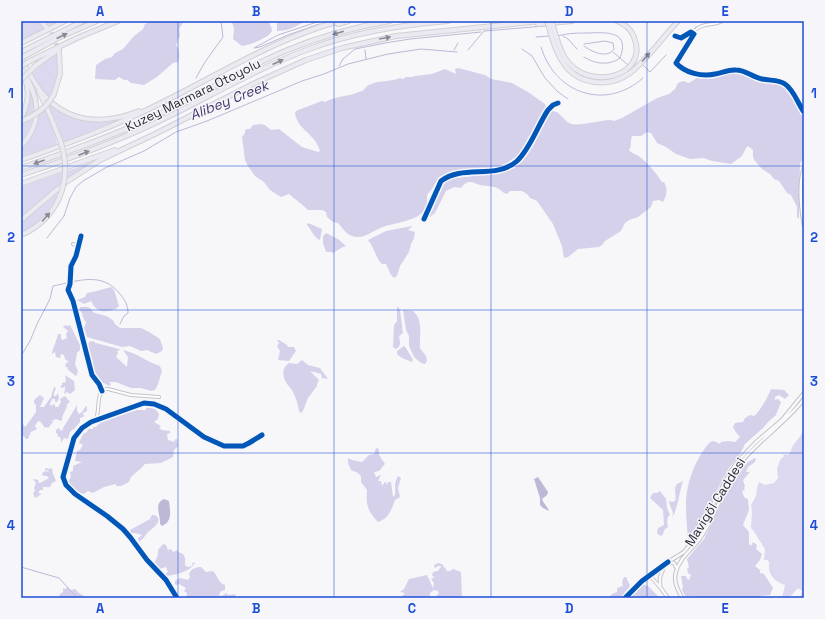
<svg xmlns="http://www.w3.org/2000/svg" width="825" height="619" font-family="'Space Grotesk',sans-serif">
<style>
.green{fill:#dcd8ef}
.forest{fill:#d6d1ea}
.water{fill:#beb8d7}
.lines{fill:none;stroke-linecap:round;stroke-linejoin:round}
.stream{stroke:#beb8d7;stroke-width:1}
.highway-tunnel{stroke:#cecdd1;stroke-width:4;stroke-dasharray:4 2;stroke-linecap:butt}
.street-casing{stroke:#c4c3c9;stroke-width:4}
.secondary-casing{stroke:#c4c3c9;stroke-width:4.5}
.highway-casing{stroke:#d1d1d3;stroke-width:6}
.street{stroke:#fefefe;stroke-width:2}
.secondary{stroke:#f9f8fb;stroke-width:2.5}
.highway{stroke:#ebe9f2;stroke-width:4}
.highway-bridge-casing{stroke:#d1d1d3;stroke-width:6;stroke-linecap:butt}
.highway-bridge{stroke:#ebe9f2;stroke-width:4}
.cycleway-casing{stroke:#f6f5fa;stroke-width:8}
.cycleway{stroke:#0057b8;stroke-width:5}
.oneway{fill:#8a8892}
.grid{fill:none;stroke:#1d4ed8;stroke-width:1;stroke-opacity:0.55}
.labels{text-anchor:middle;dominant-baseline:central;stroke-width:3;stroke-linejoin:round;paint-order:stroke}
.street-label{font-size:13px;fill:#292731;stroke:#f6f5fa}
.water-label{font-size:14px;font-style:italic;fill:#44356c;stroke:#f6f5fa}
.neatline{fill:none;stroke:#1d4ed8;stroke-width:1.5}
.grid-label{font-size:13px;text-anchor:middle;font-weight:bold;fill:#1d4ed8}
</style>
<rect width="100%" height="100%" fill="#f7f6f9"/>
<path class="green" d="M21,21H38L45,28L49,25L44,21H61L21,40Z
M57,54C58,69 58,84 49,97L41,88L32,73L49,58Z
M29,87L33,101L34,113L24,118L28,107Z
M50,104C68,120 95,126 118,120L64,142L49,106Z
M45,109L58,139H56L57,144L21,157V149L30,137L38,115Z
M33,119L28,132L21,142V124Z
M96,160L67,179L68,171Z
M63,172L62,183L21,218V187Z
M59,193C51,212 39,224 21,233V223L53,196Z
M804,427V598H800L802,591L798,588L789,598H782L785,585C774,580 768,576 769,562L767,560H764L765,549L753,530L751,528C751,520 753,513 751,505L756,496L757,488L759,482L765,485L774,483L778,478L777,469L780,460L784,456L783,454L788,455C792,451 791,448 794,444C799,437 802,436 804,427Z"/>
<path class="forest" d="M152,21H184L179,29L180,35L176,45C180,50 180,56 178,62L173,63L157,77L144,85L131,83L127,80H124L119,77L115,80L95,79L96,65L105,59L112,57L115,53L123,49L133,37L143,29L145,24Z
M233,21H269C269,24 272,27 272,30C272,37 247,46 242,46L233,39L234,29L232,22Z
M277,21H305C296,27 288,31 277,31Z
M458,68L485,75L491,79L512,83L528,92L545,104L546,107L541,114L534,130L528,138L523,150L518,156L511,160L504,166L498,168L473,169L456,172L439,177L432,189L427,195C427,202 428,208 422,213C413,222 390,223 378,229C372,232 365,237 358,237C348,237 344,230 338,223L333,222L327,217L326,212L322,210H308C302,204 296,200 289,194L281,197L270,190L264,182L255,176L248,166L245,160L242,137L245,133V130L247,129H250L253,125L260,124L265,125L271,130L279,129L302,147L318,152L320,151C316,134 296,129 295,112L298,110L322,101L325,102C329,99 344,96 350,95C354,94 358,92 362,91C365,90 366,86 369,85C378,80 391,82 400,78L403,79L406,77H413L415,76L432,74L445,69L456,74L455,69Z
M730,73C738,73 744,74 751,77C754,79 756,81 759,82C769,84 778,80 786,88C793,94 797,111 804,116V157L800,164L799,219L797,217V207L791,195L787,193L779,181L774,179L770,174L762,169L755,161L753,157V150L748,146L746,148L742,156L731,164L712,161L704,158L690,159L676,154L666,147L657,143L651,133L647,132L641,136H632C630,142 632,145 629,150C632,154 637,154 640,157C649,164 656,173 662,182H664C668,189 667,195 663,202L659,200L653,201L651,207L638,217L629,220L625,223L621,231L605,241L602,245L599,247L578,249L568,257L564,258L562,246L553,224L537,201L530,198L527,194L522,191H510L507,194C503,193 502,191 499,189C493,185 486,187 480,185C472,182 468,179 461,188L454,187L446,191L435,213L430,217L428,214C436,203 437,189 447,179L500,173L511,169L520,163L526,156L540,128L551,111C561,110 563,122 572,124C580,126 601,120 610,120L614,121L622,118L657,98L669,94L675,89L678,83L683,81L689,83L700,76H716Z
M308,223L322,229L320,240C314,238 311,229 307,225Z
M412,226V227L408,230L415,232L414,238L411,244L409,252L400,266L397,276L394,278L391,275L386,264H382C376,259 374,247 368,240L386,231Z
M326,233L338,239L346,246L343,247L333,253L331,252H326L323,243V236Z
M111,287L114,290L119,306C115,311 103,313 97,309C94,307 93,304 91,301L84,304L77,300L85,297L87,293C95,292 102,289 111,287Z
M80,307C83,307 87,306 90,308C94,311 90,311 95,313C102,315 112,316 115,324L120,328H141L149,332L160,339L163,348L162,351L156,354L147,350L141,351L130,346L122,347L87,337L84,328L86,322C82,319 84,313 79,310Z
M397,307H398L400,310L403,333L399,336C400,342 402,345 396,349L393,347L394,325L397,321Z
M403,310L413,311C424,320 419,336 420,348L426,356L427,361L425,364L421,363L414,357L409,346V336L406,330Z
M65,325L67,326L70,325L80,345V350L77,353L75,364C76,368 80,371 76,376L67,369L68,368L65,366L66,363L69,362L65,359L64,355L61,354L60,358L56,357L55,352L52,354C52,350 57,340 58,334H61V339L63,340L67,338L66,334L68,331L63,327Z
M277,340H279L287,345L288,347H294L296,351L289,361L278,360L280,351L277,346L279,343Z
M93,341L96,343L119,349L120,350L117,351L118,353L116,357L127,367L128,357L123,350C137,353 147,362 160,366L162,371L158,384L155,390L151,391L141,388H131L116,382H109L111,384L109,386C105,383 98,381 96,378C91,372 93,366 92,360C91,353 87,348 89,342Z
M404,346L406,348L413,360L412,362L402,358L397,354V351Z
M302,360L308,365L320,368L328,379L322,378L321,374L310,371L319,380L317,384V386L308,398L303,411L301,413L299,411C298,403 295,396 292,390C290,387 287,385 286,382C282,376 282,367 289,363L297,364Z
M65,375L74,381L75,390L70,394L67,392L64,394L65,389V386L63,388L60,387L62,385V383L66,382Z
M54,387L56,388L54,393V396H56L58,393L59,398L57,402H55V399H52L50,404L51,406L54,404L55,405V407H58L61,402L60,399L65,396L70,402L67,404C67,410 62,414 62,420L61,421L56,419L52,421L53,422L48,428L46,427L45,428L40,421L37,422L35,426L37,429L31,432L28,439H26L22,434L21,425L23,424L25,427L26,426L36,412V405L34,403V400L40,395L44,398L40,407H44L51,397L52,393Z
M771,389L784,390L789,395L785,399L779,395L775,397V400L778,399L781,402L776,415L768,422L763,428L745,444L740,454L729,468L716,492L700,527L692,538L688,539C687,528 686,516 686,505C686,482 696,458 710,442L714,441L720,444L721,442L728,441L735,442L740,437L735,431L733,427L735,423L743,422L745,418L750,415L754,416C759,413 769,395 771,389Z
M77,405V411L79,414L82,412L86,406L87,407V411L82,414L85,416L80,418V422L75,428L70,432L68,439L64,438L61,443V440L60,437L57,436L58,434L56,433V430L59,428L61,431L63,429V428Z
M146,408C152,407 156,409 159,414L158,419L154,422L161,426L159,428L162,430L170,431V433L167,434L168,440L175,442L174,440L177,439L178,446L174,450L173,457L161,463L145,464L139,470L131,477L129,482L121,486H116V484L104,487L93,493L88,491L84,494L77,492L71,488V485L67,483L71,477L70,472L73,471V466L82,462L75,461L77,451L80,450L83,445L79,443L83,434L87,432L88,429H93V427H96L101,422L126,413L137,410H146Z
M376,448L379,449V455L385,464L379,471L374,472L376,477L381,475L378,481H381L382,486L385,482H386L387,485L388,482H391L393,497L395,495C396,486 393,486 398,476L401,478L398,488L400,497L395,500C392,508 389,519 378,522C367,510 366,505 367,490L361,482V476L358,473L351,470L348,463V458L352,460L362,462L369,455L374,454Z
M756,458L755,462L748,467L746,472H750L743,480L745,486L744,488L745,490L742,491L744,497L748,499L749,510L743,525L749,532V544L751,546L753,542L757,545L756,549L762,554L760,560L755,566L760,570V573L764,574L773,588L770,595L760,596V598H703L694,596L692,598L685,596L682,590L683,587L681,576H686L687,579L689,580L691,575L688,573L687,569L689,567L687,559L704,539L733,480C744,473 741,463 756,458Z
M46,468L50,469L52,468L53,474L56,481L52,483L50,487H43V490H40L38,493L42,494L35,498L33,493L35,491L34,488L36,483L33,479L39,480L38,482L40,483L49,478L47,476H44L42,475L43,472L49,471L48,470L44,471Z
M683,481C680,489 677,512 672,517L673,513L669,502V501L672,502L675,501C677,496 673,488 677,484C679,483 681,482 683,481Z
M660,491L666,499L667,508L670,515L668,517L667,521L668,527L665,529L662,536L659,535L657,533L658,528L664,525L663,510L650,498L653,493H657Z
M152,515H155C164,521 153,528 148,532C145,536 143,539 139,542L138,538L142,535L135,533H131L130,530L150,519Z
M163,544L166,545L168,550L171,549L173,552L178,550V552L183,554L185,558V565L187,567L192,566L193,562L195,563C190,572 175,575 166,576V573L168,572L166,567L159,569L154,564L158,555V550Z
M438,563L442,564L447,571H450L453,569L461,572L462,598H437L436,596L439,593L438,591L434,590L430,593V598H404L402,596L405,593L400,592L404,589L409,579L427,575L433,588L434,583L431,579L435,577L432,576L433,572L438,571L440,568L441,567V566H438L435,568L434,566V565Z
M201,567L206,572L213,571C218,576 218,583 225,585V590L221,591L219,595L222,596L226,593L228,595L235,594L236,598H186L187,593L184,591L186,588L179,584L177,585L175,584V581L180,578L188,580L190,577L189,574C191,569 195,567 201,567Z
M624,577H626L630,586L622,596L619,598H609L612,594L617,592V588L623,586L622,582Z
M642,584L648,586L660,598H627L636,588Z
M68,587L71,590L75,589L79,593L84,596L85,598H60L59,595L63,592V588L65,589Z"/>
<path class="water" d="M538,477L548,492L547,495L542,499C543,503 548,507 549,511L543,508L540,505V498L534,479Z
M164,499L169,501C170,511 173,521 162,526L160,524C161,515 153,504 164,499Z"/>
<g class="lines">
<path class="stream" d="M319,24L288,35L260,47L254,48L278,35L320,21
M673,30L681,21
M558,36C568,33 579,33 589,33C609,32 630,32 620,58C609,66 595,64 584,57
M563,36L568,39L577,49
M536,37L549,36
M584,46C592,52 607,59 614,49L613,43L605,41L584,44
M541,47C555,94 606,111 643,78
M522,49L532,56L545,78L558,92L568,99
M365,50L366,59
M454,50L458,43
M468,50L484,31L545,26
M613,52L628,65
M343,59L355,49L385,43L410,39L481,32
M643,65L650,72L666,55
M339,66L343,59
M196,78L205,62L223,37L221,21
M47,238L64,216L70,198L76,187L83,181L105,168L144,151L176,132L207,121L302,81L324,74L348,64L388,54L421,49L457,52
M21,356L30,341L37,324L50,299L53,286C78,281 102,271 120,294C125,300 128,305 128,313L124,316L120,324
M21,567L59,578L77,598"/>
<path class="highway-tunnel" d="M47,28L54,37L58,50"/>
<g class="street-casing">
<path id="street" d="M693,32C704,21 712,27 722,21
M675,36L681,38L691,32L694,34L676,63C685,73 702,77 715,74C722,73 729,69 736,70C746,70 752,77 762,79C770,81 778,79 785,84C794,90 798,104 804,112
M424,219L441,181C463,164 496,180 517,161C530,149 538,125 548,110L553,105L558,103
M81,236L76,256L71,266L70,284L68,290L73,301L92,375L99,384L102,391
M73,244L76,245L77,247
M96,419C100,410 96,395 104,389H108L131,395L159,397
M647,578H652L659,586
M177,598L166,580L147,560L130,537L123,529L107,516L75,494L66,485L63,477L74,438L82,428L91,422L144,403L154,404L166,409L204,437L224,446H243L249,443L262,435
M625,598L636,586L667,563"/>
</g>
<g class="secondary-casing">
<path id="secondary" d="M804,168C798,185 801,208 804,225
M668,562L674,563L676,567
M668,598L660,587V577L664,567L668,562L684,552L696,537L729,474L737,462L756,442L782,420L804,393
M682,598C678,590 673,581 676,572C679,559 691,550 699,540C717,515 724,483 743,460C762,438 786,422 804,399"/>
</g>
<g class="highway-casing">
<path id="highway" d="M41,21L46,27
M338,24L349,21
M538,24L572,21
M553,26C556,37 559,48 565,58C587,93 650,77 634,37C631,29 625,24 617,21
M549,27C552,39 556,53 564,64C579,85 609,88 630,73C648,59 662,38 678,21
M21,43L65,21
M21,52L83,21
M21,58L58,38L97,21
M21,59C28,70 34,83 42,93C68,124 104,125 139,111
M32,60L77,38L118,21
M35,66L59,49
M21,68C38,94 45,121 21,146
M39,91L50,115L60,140
M54,94L60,74L59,52
M21,118C28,105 30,90 24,76
M21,160C69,143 116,126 161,103C220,74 276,38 340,21
M21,168C67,152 113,136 157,115C200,94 241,70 285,51C318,37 354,27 390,21
M21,175C66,160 110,144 153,124C206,99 255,69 309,49C354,32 400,25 448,21
M21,184L115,150
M21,220L66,182L100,160L155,134L257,82L306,60L342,48L396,36L541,21
M21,235C40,227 56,211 62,190"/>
</g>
<use href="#street" class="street"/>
<use href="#secondary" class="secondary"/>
<use href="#highway" class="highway"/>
<g class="highway-bridge-casing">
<path id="highway-bridge" d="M547,21L549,27
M551,21L553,26
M21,66L32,60
M21,80L35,66
M21,121C35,116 47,107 54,94
M60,140C66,157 67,173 62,190"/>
</g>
<use href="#highway-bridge" class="highway-bridge"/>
<g class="cycleway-casing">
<path id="cycleway" d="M675,36L681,38L691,32L694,34L676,63C685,73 702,77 715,74C722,73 729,69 736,70C746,70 752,77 762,79C770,81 778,79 785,84C794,90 798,104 804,112
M424,219L441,181C463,164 496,180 517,161C530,149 538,125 548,110L553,105L558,103
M81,236L76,256L71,266L70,284L68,290L73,301L92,375L99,384L102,391
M177,598L166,580L147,560L130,537L123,529L107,516L75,494L66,485L63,477L74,438L82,428L91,422L144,403L154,404L166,409L204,437L224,446H243L249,443L262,435
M625,598L642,581L668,562"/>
</g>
<use href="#cycleway" class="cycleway"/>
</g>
<defs><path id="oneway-solid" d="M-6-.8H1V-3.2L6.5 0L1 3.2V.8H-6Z"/></defs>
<g class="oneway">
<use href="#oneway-solid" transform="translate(338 33) rotate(164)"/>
<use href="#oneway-solid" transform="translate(62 36) rotate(-25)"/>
<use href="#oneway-solid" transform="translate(385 38) rotate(-10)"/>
<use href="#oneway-solid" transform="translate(646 57) rotate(-48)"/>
<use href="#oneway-solid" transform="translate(278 62) rotate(-24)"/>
<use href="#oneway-solid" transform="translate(84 153) rotate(-21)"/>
<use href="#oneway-solid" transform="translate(39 162) rotate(160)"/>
<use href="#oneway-solid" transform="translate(46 217) rotate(-48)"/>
</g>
<path class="grid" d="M178,21V598M334,21V598M491,21V598M647,21V598M21,166H804M21,310H804M21,453H804"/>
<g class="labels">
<g class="street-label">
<text transform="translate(193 95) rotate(-26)">Kuzey Marmara Otoyolu</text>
<text transform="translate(715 502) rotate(-58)">Mavigöl Caddesi</text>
</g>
<g class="water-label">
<text transform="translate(229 100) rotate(-22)">Alibey Creek</text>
</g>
</g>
<rect width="825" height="619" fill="none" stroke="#f6f5fa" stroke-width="44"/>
<rect x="22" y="22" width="781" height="575" class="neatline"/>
<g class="grid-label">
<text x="100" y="16">A</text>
<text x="256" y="16">B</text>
<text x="412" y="16">C</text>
<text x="569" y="16">D</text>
<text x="725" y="16">E</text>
<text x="11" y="98">1</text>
<text x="814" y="98">1</text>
<text x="11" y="242">2</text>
<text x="814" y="242">2</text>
<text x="11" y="386">3</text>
<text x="814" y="386">3</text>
<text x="11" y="530">4</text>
<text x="814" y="530">4</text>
<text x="100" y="613">A</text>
<text x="256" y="613">B</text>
<text x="412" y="613">C</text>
<text x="569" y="613">D</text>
<text x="725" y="613">E</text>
</g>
</svg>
